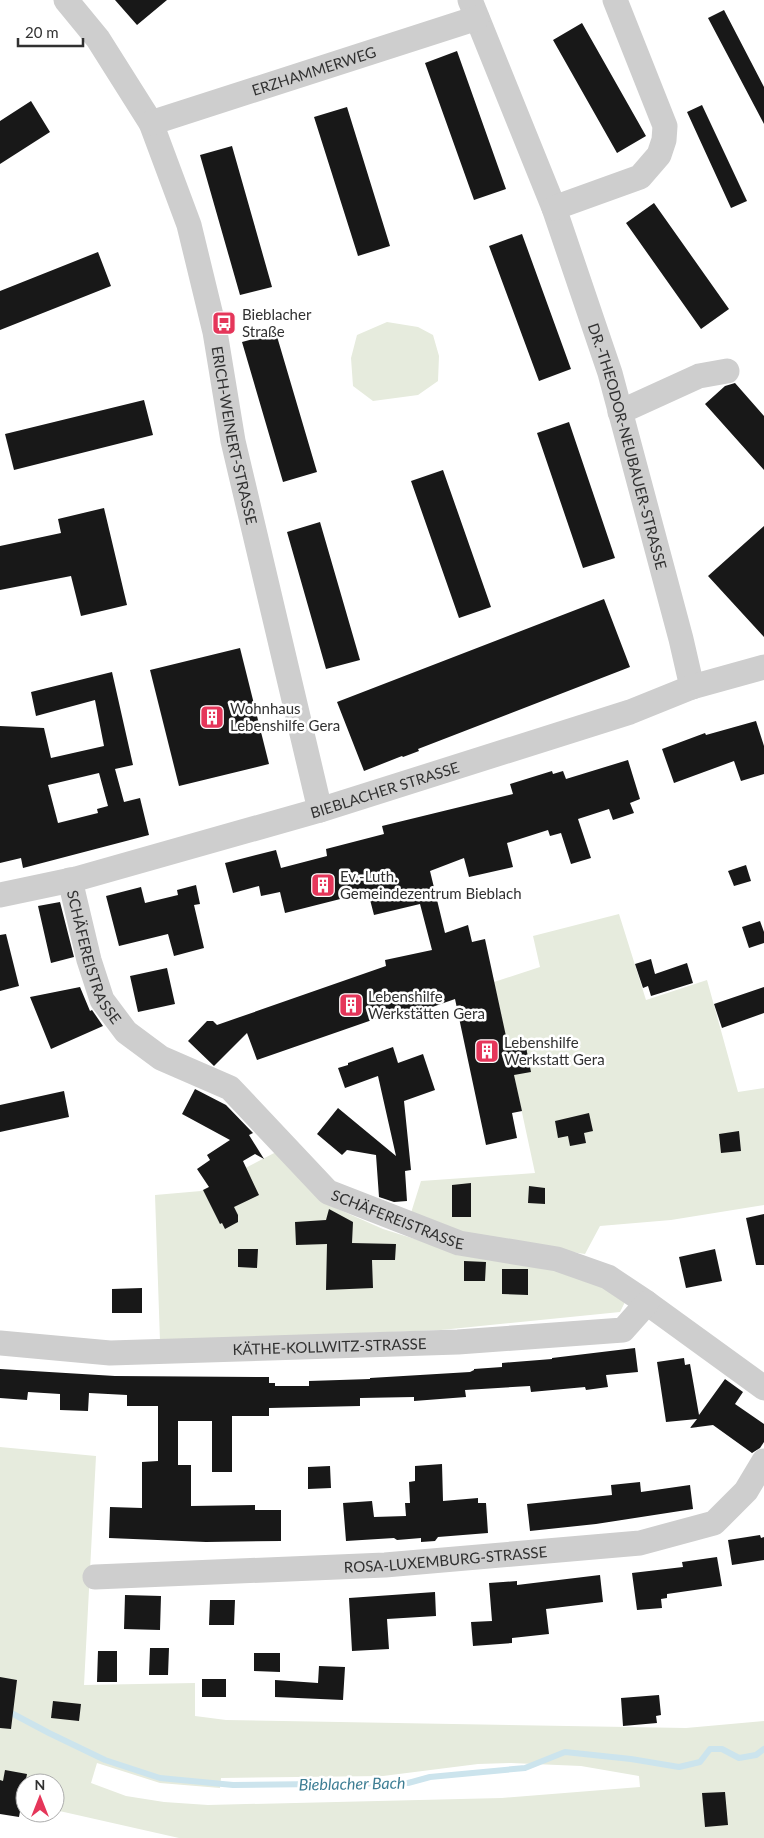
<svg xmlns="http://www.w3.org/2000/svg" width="764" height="1838" font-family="Lato,sans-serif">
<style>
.green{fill:#e6ebdd;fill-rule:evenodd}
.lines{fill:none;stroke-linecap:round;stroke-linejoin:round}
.stream{stroke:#cce4ed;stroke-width:6}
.building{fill:#181818;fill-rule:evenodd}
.minor{stroke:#cecece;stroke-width:25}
.labels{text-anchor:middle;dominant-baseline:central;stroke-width:5;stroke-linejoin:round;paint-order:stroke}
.street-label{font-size:15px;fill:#313131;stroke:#fff}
.poi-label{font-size:15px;fill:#313131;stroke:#fff;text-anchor:start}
.water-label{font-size:16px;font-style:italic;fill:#3e7e94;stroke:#fff}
</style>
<rect width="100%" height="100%" fill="#fff"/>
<path class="green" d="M387,322L418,327L433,335L439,356L438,381L418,395L373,401L353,386L351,358L357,335Z
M619,914L646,1000L707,980L738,1092L764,1088V1205L671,1220L600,1226L585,1254L462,1236L410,1216L421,1181L535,1173L494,982L540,967L533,936Z
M278,1151L322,1202L383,1229L440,1247L543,1267L615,1290L625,1302L620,1312L441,1330L160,1341L155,1195L201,1191Z
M0,1447L96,1456L84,1685L195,1683V1716L226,1720L686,1728L764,1721V1838H179L55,1810V1783H25V1804L0,1799ZM97,1763L160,1783L220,1788L221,1778L383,1776L478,1764L511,1763L581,1766L639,1776L640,1787L502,1798L208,1805L164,1802L126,1796L91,1783Z"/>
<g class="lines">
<path class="stream" d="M0,1707L49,1733L105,1760L160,1778L233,1785L408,1783L430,1777L525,1768L565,1752L631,1759L679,1767L700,1762L710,1749H722L739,1758L756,1755L764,1749"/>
</g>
<path class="building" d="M115,0H167L137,25Z
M724,10L764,87V124L708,18Z
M582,23L646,136L617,153L553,40Z
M457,51L506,189L474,200L425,63Z
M31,101L50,132L0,164V121Z
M702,105L747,201L731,208L687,112Z
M347,107L390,246L358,256L314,117Z
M232,146L272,287L240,295L200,155Z
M654,203L729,309L701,329L626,223Z
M522,234L571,369L539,381L489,246Z
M98,252L111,286L0,330V291Z
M276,333L317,472L283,482L242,342Z
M735,383L764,416V470L705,404L725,386Z
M144,400L153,435L14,470L5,434Z
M569,422L615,558L583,568L537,433Z
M443,470L491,607L459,618L411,481Z
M104,508L127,605L81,616L71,576L0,590V546L61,533L58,519Z
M320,522L360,660L326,669L287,532Z
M764,526V637L708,576Z
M604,599L630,667L418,749L419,751L403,757L402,756L364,771L337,702Z
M240,648L269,764L179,786L150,670Z
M112,672L133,765L115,769L124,802L140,798L149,835L23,868L21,858L0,863V726L44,728L51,758L104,746L95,700L36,716L31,692ZM99,773L108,806L97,809L98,813L58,823L48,785Z
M756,721L764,746V774L741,781L734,761L674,783L662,749L705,733L706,735Z
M628,760L640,799L630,803L634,813L613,820L609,809L578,819L591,858L571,864L561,833L550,836L548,830L507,843L513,867L469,877L464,858L430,871L445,933L468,925L472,942L485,939L509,1050L526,1047L531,1072L514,1075L522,1111L512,1113L517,1138L486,1145L455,999L401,1018L398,1011L257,1060L247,1033L214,1066L188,1041L207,1021H213L217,1025L386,966L385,960L432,950L420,904L374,915L368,892L285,913L280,892L261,896L259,886L233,893L225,863L276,850L281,868L327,856L326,849L384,834L382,826L513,794L510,784L552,771L553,774L563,771L566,779Z
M746,865L751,881L734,886L728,871Z
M196,885L200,904L194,905L204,948L174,956L168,934L119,946L106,896L141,887L145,903L178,895L177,890Z
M60,902L74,957L51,963L38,906Z
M760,921L764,932V943L749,948L742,927Z
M6,934L19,986L0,991V935Z
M651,959L655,974L687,963L693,983L651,996L648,986L643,988L635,964Z
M167,968L175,1004L138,1012L130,976Z
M80,987L90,1011L92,1010L103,1026L51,1049L30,997Z
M764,987V1013L722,1028L714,1004Z
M393,1047L398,1063L423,1054L435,1090L404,1101L411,1170L405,1171L407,1201L394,1202L379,1197L376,1155L347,1150L342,1155L317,1134L338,1108L396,1156L378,1076L345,1088L338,1068L348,1065V1063Z
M195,1089L226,1105L253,1133L249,1135L264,1159L255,1154L243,1161L259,1195L234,1207L238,1215V1222L225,1229L222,1223L220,1224L203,1190L209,1187L197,1169L210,1160L207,1155L230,1140L182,1114Z
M64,1091L69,1117L0,1132V1105Z
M589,1113L593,1131L584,1133L586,1143L570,1146L568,1136L558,1138L555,1121Z
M739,1131L741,1151L721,1153L719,1134Z
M471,1183V1217H452V1185Z
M529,1186L545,1188V1204L528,1203Z
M329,1209L353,1222L352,1243L396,1244L395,1260H372L373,1288L326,1290L327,1244L296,1245L295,1222L326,1220Z
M764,1214V1265H756L746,1218Z
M238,1249H258L257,1268L238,1267Z
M715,1249L722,1281L686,1288L679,1257Z
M464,1261L486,1262L485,1281H464Z
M502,1269H528V1295L502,1294Z
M142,1288V1313H112V1289Z
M635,1348L638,1372L606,1375L608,1387L586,1390L585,1387L531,1392L530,1386L465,1390L466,1397L414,1401V1397L360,1398V1406L269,1408V1416H232V1472H212V1421H178V1465H191V1506L255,1505V1510H281V1541L206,1542L109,1538L110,1507L142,1508V1462L158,1461V1406H127V1395L89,1393L88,1411L60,1410V1394L28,1392L27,1400L0,1398V1369L115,1376L269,1377V1383H275V1386H309V1381L370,1379V1378L470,1372L474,1370V1369L502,1367V1363L552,1359V1358Z
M684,1358L685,1365L690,1364L699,1415L725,1379L743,1392L735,1404L764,1424V1442L760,1448L752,1453L713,1425L690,1428L697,1419L666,1422L657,1362Z
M442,1464L443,1501L478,1498V1503H486L488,1533L438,1537L435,1541L421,1542V1538L397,1540L394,1538L346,1541L343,1503L372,1501L374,1517L406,1516L405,1503H410L409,1482L415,1481V1466Z
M330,1466L331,1488L308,1489V1467Z
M640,1482L641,1492L690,1485L693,1509L596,1524L530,1531L527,1504L612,1495L611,1485Z
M760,1535L761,1538L764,1537V1560L732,1565L728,1540Z
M717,1557L722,1586L667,1594V1598L661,1599L662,1608L637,1610L632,1573L683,1567L682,1562Z
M600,1575L603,1602L546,1609L549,1634L512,1638V1643L473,1646L471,1622L492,1621L489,1583L517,1581V1585Z
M435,1592L436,1616L387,1619L389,1649L352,1651L349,1598Z
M125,1595L161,1596L160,1630L124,1629Z
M210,1600H235L234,1625H209Z
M150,1648H169L168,1675H149Z
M98,1651H117V1682H97Z
M254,1653H280V1672L254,1671Z
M319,1666L345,1667L343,1700L275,1697V1680L318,1683Z
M0,1677L17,1680L11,1729L0,1728Z
M202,1679H226V1697H202Z
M659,1695L661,1715L656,1716L657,1723L623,1726L621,1698Z
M53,1701L81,1704L79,1721L51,1718Z
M5,1770L27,1774L19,1817L0,1814V1780L3,1781Z
M725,1792L728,1825L705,1827L702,1793Z"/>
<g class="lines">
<g class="minor">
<path id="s1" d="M66,0L98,39L151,123L189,225L215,332L233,441L320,810"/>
<path id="s2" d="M470,0L554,208L610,373L681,639L692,687"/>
<path id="s3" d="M151,123L477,18"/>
<path d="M554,208L640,177L659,155L664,140L665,126L615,0"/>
<path d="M620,412L699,376L727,371"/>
<path id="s4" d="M70,880L89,960L102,1000L126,1032L161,1058L230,1088L328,1192L459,1243L557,1259L608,1277L647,1303L764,1388"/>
<path id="s5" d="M0,895L76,879L320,810L630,712L692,687L764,667"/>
<path id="s6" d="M0,1343L110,1353L458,1342L623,1330L647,1303"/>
<path id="s7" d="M95,1577L385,1565L640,1543L714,1523L746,1491L764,1461"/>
</g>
</g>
<defs>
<g id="bus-square" transform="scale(1.25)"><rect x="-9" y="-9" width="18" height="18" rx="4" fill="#e5365a" stroke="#fff"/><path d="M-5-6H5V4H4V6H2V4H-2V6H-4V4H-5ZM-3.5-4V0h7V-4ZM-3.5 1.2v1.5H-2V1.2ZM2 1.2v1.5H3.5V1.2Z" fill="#fff"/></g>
<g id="building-square" transform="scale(1.25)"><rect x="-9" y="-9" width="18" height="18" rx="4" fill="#e5365a" stroke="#fff"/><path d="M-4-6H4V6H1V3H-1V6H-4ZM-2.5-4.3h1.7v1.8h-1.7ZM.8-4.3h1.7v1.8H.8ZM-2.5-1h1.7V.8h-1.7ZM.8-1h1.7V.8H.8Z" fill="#fff"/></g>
</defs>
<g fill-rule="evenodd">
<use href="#bus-square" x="224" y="323"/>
<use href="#building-square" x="212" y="717"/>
<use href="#building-square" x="323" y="885"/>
<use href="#building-square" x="351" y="1005"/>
<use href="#building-square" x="487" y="1051"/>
</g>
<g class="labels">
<g class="street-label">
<text stroke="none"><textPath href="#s3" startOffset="171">ERZHAMMERWEG</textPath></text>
<text stroke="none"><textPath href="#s1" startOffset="474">ERICH-WEINERT-STRASSE</textPath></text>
<text stroke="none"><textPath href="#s2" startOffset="474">DR.-THEODOR-NEUBAUER-STRASSE</textPath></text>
<text stroke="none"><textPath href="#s5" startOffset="399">BIEBLACHER STRASSE</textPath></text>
<text stroke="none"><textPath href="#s4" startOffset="81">SCHÄFEREISTRASSE</textPath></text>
<text stroke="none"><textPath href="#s4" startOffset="501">SCHÄFEREISTRASSE</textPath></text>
<text stroke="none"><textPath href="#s6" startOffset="330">KÄTHE-KOLLWITZ-STRASSE</textPath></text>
<text stroke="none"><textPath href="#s7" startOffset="351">ROSA-LUXEMBURG-STRASSE</textPath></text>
</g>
<g class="poi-label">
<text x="242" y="314">Bieblacher<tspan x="242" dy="17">Straße</tspan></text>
<text x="230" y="708">Wohnhaus<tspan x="230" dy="17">Lebenshilfe Gera</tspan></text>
<text x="340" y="876">Ev.-Luth.<tspan x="340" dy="17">Gemeindezentrum Bieblach</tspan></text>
<text x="368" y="996">Lebenshilfe<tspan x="368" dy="17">Werkstätten Gera</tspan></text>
<text x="504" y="1042">Lebenshilfe<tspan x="504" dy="17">Werkstatt Gera</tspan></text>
</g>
<g class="water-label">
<text transform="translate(352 1783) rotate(-1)">Bieblacher Bach</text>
</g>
</g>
<g transform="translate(40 1798)"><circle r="24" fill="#ffffff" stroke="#adadad"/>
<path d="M0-4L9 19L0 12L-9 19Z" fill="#e5365a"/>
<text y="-8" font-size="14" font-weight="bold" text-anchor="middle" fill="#313131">N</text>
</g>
<path d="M18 38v8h65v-8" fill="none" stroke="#313131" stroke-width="2.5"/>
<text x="25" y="38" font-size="15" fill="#313131" stroke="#ffffff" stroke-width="4" paint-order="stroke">20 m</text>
</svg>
